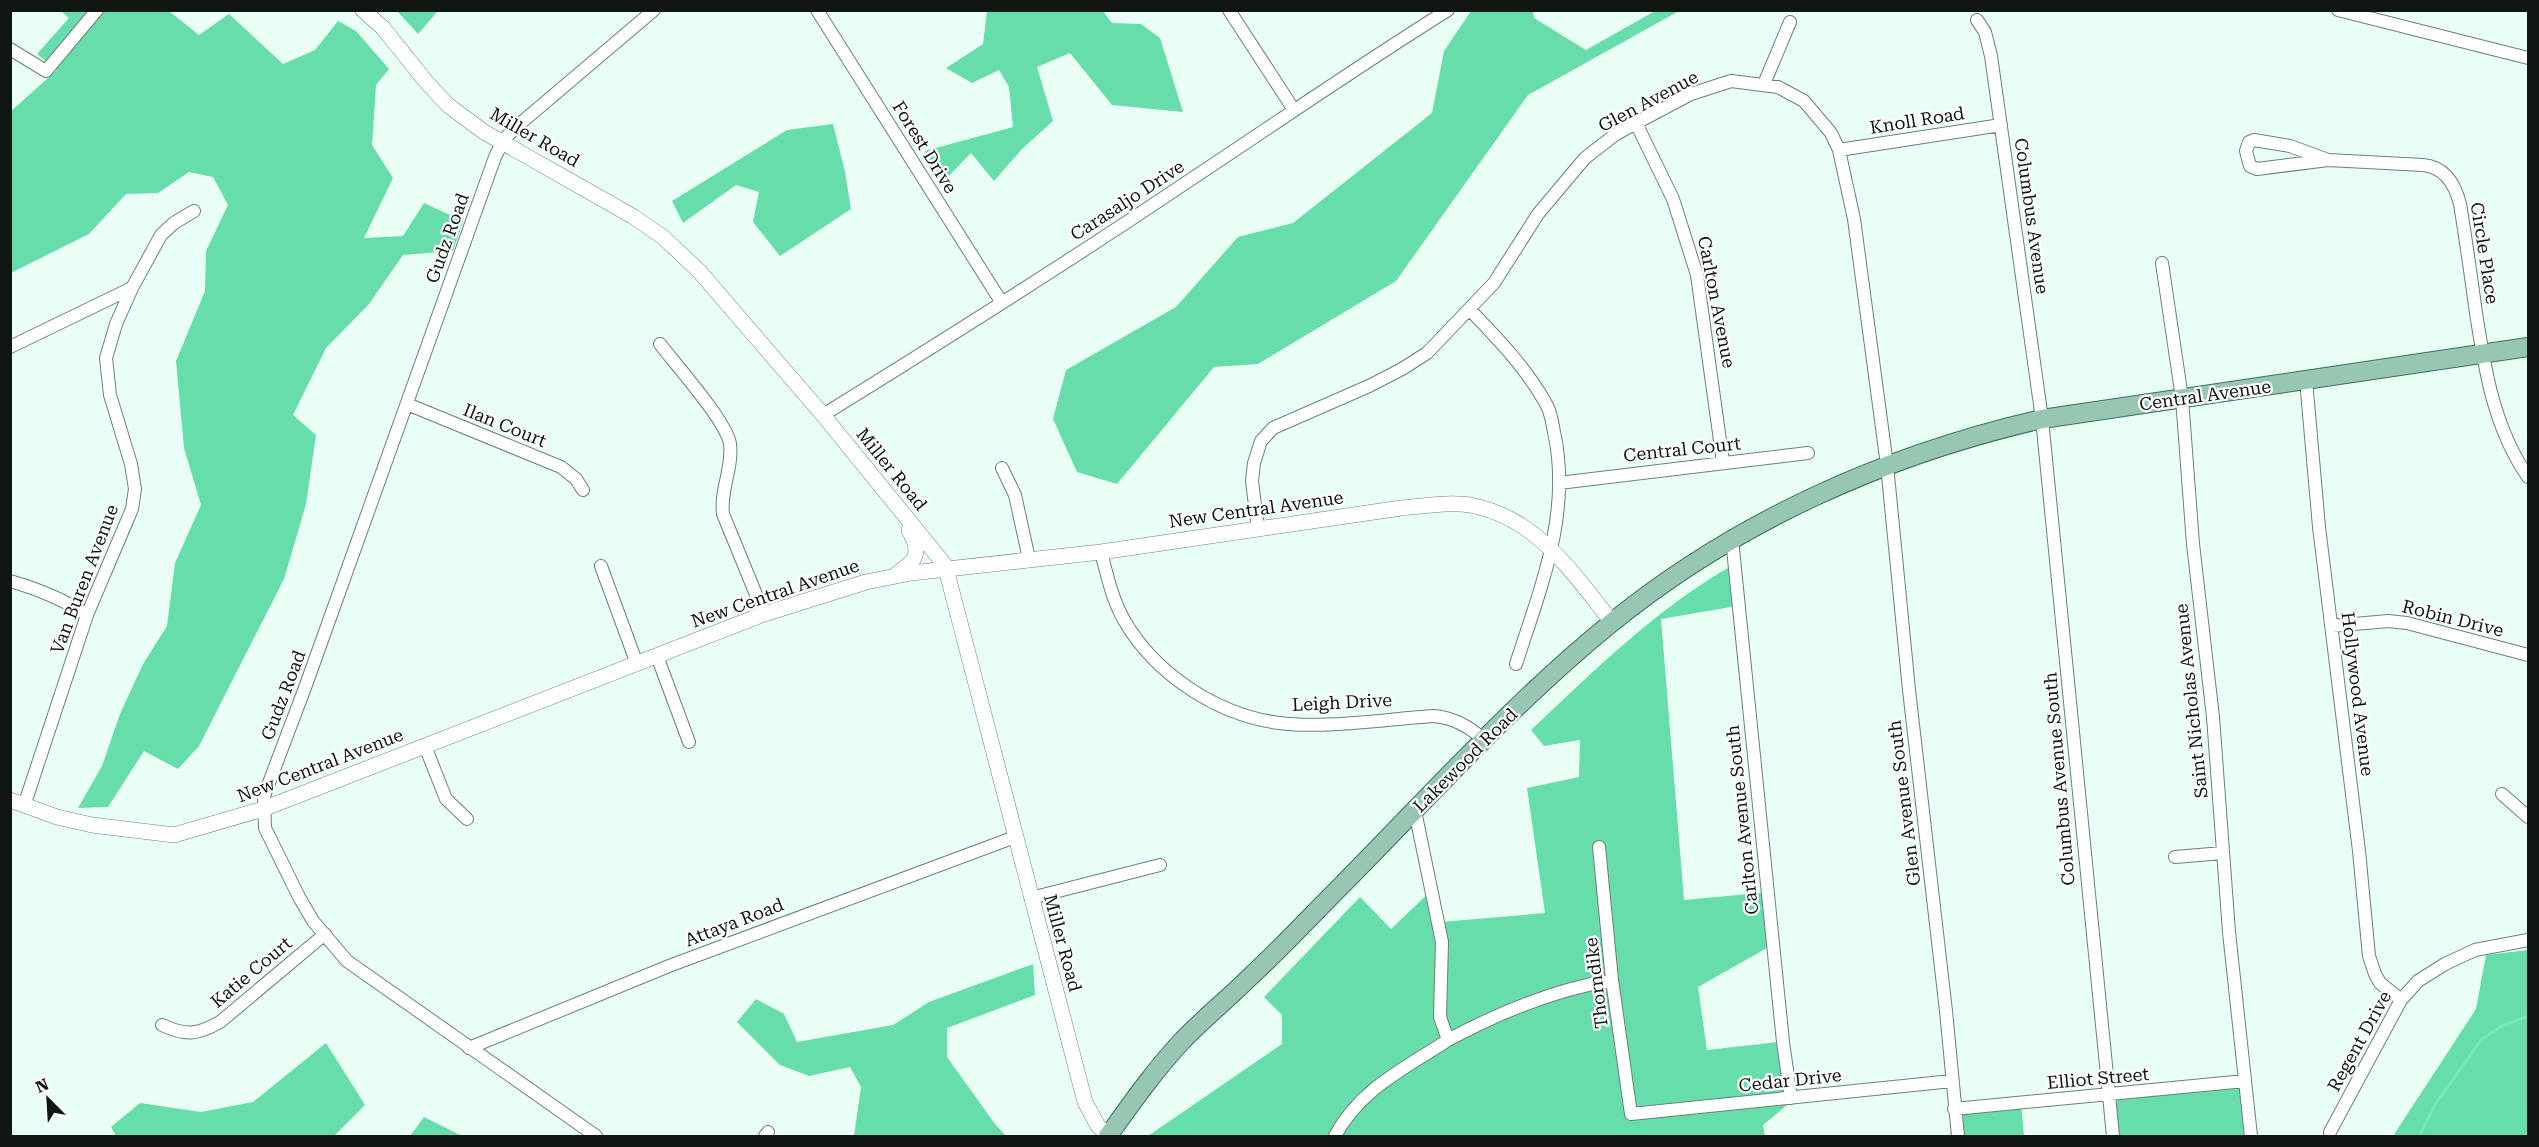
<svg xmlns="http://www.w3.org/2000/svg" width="2539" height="1147" font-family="'Roboto Serif',serif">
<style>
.forest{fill:#67ddac}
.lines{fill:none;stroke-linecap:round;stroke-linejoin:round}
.stream{stroke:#73e9b7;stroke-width:3}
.minor-casing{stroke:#6d8076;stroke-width:14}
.tertiary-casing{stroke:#6d8076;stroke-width:16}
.primary-casing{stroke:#3a7159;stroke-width:20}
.minor{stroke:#fff;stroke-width:12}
.tertiary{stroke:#fff;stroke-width:15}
.primary{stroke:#97c7b2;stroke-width:18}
.labels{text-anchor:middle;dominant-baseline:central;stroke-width:4.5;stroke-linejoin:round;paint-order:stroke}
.street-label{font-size:18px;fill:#101713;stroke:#fff}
</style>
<rect width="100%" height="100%" fill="#e9fef4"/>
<path class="forest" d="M61,11H169L199,35L229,14L283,64L315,50L338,21L356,31L389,69L376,85L372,145L393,178L364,238L403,236L424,203L463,221L453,251L403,255L369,304L326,348L293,415L316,435L306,504L284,579L199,746L178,769L144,751L108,807L78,808L102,766L120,714L143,664L167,626L175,563L201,505L184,448L176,361L205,291L206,251L228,205L213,177L189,172L158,193L126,194L89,234L11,273L10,112L57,70L37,54L69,18Z
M397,11H438L418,34Z
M987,11H1103L1112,23L1141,24L1160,38L1183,112L1112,105L1070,53L1037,67L1053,121L1022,149L994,181L971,153L943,182L925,151L1013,127L1009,87L999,70L972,83L946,68L983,44Z
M1471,11H1533L1534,18L1586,50L1655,11H1679L1528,95L1396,281L1258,364L1214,367L1117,484L1077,472L1053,419L1066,370L1176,307L1238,237L1293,223L1432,113L1444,51Z
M833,124L845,172L851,209L780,256L753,222L759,192L736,185L683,223L672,201L787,130Z
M1733,565L1737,606L1661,619L1684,900L1770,892L1774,944L1698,987L1707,1050L1786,1041L1792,1101L1763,1125L1765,1136H1148L1282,1044V1015L1264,997L1360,897L1391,929L1435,887L1441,922L1545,913L1527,788L1579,777L1580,740L1544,746L1531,730C1595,670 1657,608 1733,565Z
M2528,950V1136H2393L2476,1009L2486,955Z
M1033,964L1035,995L947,1028V1057L995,1124L1006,1136H854L861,1087L850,1067L809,1076L780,1065L737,1022L756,999L784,1014L797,1042L893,1025L929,1002Z
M326,1043L365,1105L334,1136H116L111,1127L140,1103L201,1112L253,1102Z
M2250,1079L2256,1136H2111L2109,1095Z
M2021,1103L2024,1136H1954V1110Z
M424,1117L462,1136H410Z"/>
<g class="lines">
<path class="stream" d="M2419,1136L2436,1103L2482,1039L2500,1027L2528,1016"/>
<g class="minor-casing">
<path id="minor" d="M817,10L1002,303
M1229,10L1294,110
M2338,10L2528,58
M1977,20L1985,32L1991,56L2042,419L2113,1136
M10,49L46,71L97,10
M1764,84L1790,22
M1636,123L1673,199L1697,275L1723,462
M1839,150L2001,125
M2328,160L2290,146L2254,140L2249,142L2246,151L2250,166L2257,169L2328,160L2423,165C2445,167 2455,184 2460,204C2466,240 2471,277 2476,313C2485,371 2494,428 2528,477
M2162,263L2182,398L2193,544L2213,717L2229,932L2251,1136
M1470,310C1497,338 1526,368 1545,402C1551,411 1552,422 1554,432C1572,513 1540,589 1516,664
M660,344C676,365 727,422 730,444C733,468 720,490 723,514L764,614
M10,347L132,288
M2306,380L2319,527L2359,851L2369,956L2375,974L2380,983L2401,1000
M407,404L561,467L576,479L583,490
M823,415C941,342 1059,268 1175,190C1266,130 1355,68 1448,10
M1002,468L1015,495L1029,559
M1559,483L1808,453
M1258,529L1252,481L1254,463L1261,441L1273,428L1369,386L1402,369L1427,353L1494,283L1538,214L1585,158L1616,134L1636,123L1691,94L1731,81L1778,87L1804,101L1831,133L1839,150L1854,219L1887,465L1909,690L1946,1011L1958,1136
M1732,539L1783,1042L1791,1098
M1101,552C1107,575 1112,599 1124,620C1155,674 1217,715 1279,723C1324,729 1387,719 1434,716C1454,718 1468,726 1483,739
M601,566L637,664
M10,581C38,589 63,599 87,615
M2332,626L2388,621L2407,623L2528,655
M657,656L689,742
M425,746L446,799L467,819
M2502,794L2528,817
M24,806L87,615L132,509L135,489L131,464L110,395L106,358L116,324L132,288L161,235L174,223L194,211
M1599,847L1612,980L1631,1114L1952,1081
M2175,857L2223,853
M1031,898L1160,865
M162,1025C186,1036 197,1035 220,1022L325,934
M1448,1040C1500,1012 1553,990 1612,980
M469,1048L669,966L1015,837
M1954,1109L2245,1081
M2330,1132L2401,1000L2418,981L2445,964L2475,950L2528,940
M596,1136L347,961L313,921L299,897L265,828L264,796L306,685L495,157L504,139L522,122L654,10
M765,1136L768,1132
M1335,1136C1360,1089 1404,1069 1448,1040L1440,1017L1442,942L1415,811"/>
</g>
<g class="tertiary-casing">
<path id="tertiary" d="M363,10L383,28L428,84L449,106L484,132L634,217L663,237L699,271L823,415L945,565L1085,1102L1098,1126L1109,1135
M894,576C915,561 923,555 909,530
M10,800L57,817L92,825L174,835L263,809L764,614L866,582L911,573L1101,552L1401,508C1425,506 1451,501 1475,506C1539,520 1574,575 1612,622"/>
</g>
<g class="primary-casing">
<path id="primary" d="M1108,1136C1131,1104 1154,1071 1182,1041C1204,1018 1229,998 1252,975C1283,946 1312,915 1342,885C1429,797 1513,703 1610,624C1735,522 1885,455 2042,419L2528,347"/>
</g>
<use href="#minor" class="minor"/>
<use href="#tertiary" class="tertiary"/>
<use href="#primary" class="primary"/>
</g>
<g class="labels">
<g class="street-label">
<text transform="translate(1648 101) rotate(-28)">Glen Avenue</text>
<text transform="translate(1917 120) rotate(-9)">Knoll Road</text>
<text transform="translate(535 137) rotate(30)">Miller Road</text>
<text transform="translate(925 147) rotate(58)">Forest Drive</text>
<text transform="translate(1127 200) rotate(-33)">Carasaljo Drive</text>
<text transform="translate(2032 216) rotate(82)">Columbus Avenue</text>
<text transform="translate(447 238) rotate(-70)">Gudz Road</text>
<text transform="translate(2485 253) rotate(81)">Circle Place</text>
<text transform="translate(1717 302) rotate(79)">Carlton Avenue</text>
<text transform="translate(2205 395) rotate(-8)">Central Avenue</text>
<text transform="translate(505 425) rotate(22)">Ilan Court</text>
<text transform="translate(1682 449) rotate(-6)">Central Court</text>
<text transform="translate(892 469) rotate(51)">Miller Road</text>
<text transform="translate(1256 509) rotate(-8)">New Central Avenue</text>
<text transform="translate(84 579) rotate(-69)">Van Buren Avenue</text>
<text transform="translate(775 593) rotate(-19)">New Central Avenue</text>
<text transform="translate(2453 618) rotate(14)">Robin Drive</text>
<text transform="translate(2358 694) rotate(83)">Hollywood Avenue</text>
<text transform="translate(283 695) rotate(-69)">Gudz Road</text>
<text transform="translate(2191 701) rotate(-96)">Saint Nicholas Avenue</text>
<text transform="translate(1342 702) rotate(-3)">Leigh Drive</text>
<text transform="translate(1465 760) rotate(-45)">Lakewood Road</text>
<text transform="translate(320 765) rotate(-21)">New Central Avenue</text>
<text transform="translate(2059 779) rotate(-95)">Columbus Avenue South</text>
<text transform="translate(1904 803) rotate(-97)">Glen Avenue South</text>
<text transform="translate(1742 820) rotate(-96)">Carlton Avenue South</text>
<text transform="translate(734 922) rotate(-21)">Attaya Road</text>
<text transform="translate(1063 943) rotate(75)">Miller Road</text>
<text transform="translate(251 972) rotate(-40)">Katie Court</text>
<text transform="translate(1596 983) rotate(-97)">Thorndike</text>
<text transform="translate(2359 1041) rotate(-61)">Regent Drive</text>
<text transform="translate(2098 1078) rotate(-5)">Elliot Street</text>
<text transform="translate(1790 1080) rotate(-6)">Cedar Drive</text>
</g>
</g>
<rect width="2539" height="1147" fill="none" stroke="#101713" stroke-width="24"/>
<g transform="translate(48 1099) rotate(336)" stroke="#ffffff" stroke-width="4.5" paint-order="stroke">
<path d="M0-4.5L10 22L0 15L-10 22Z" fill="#101713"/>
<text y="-9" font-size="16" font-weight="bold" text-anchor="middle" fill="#101713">N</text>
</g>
</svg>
